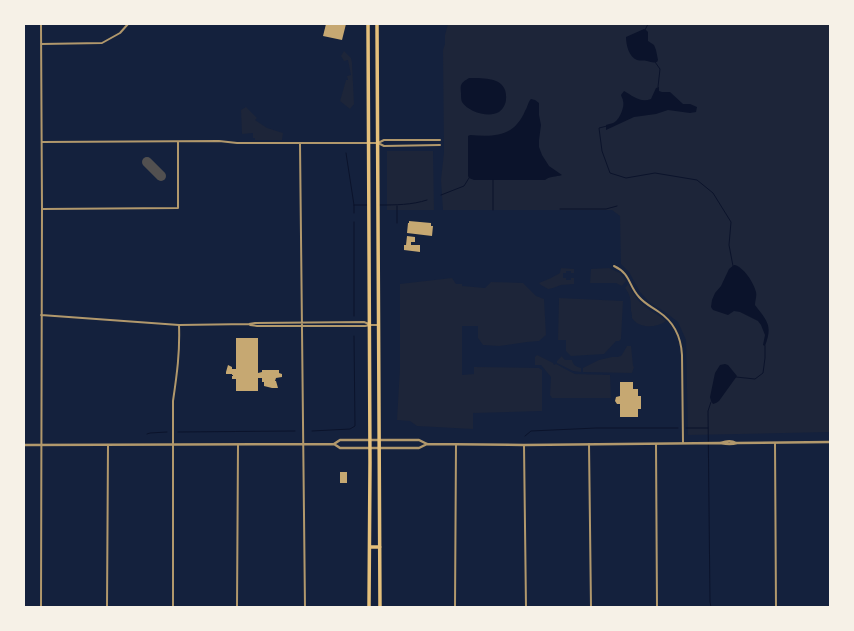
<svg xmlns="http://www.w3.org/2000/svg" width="854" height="631" font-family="'Zilla Slab',serif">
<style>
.green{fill:#1d2539}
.water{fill:#0b132b}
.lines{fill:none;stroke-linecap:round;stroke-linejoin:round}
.stream{stroke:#0b132b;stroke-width:1}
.taxiway{stroke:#525050;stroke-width:10}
.building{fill:#c6a872}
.minor{stroke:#b1986c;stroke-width:2}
.tertiary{stroke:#b1986c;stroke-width:2.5}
.primary{stroke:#e5c07b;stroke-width:3.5}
</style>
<rect width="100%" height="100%" fill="#14213d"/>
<path class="green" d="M448,24H830V432L688,435L686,340L678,322L665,312L649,302L640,292L629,272L621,264L620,216L612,210H443L441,180L444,152L443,50L445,44V35Z
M344,51L351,58L352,63L354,104L350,109L340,101L346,80H348L347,76L351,75L348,60L344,61L341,56Z
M246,107L257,118L255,120L267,128L283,133L282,140H255V138H253V133L242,134L241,110Z
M387,151H433L434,210H387Z
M561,268L574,269V273H571V271H566V273H563V278H566V280H571V278H574V284L561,285L553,288L548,289L541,285L539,283L551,278L560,273Z
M609,268L620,273L626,281L622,286L616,283H590L591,269Z
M452,278L456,284H462V286L485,288L491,282L523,283L536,296L544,299L546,335L539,341L527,342L499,346L483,345L478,338V326H462V375L474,374V367L539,368L542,370V411L473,413V429L417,426L410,421L397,420L400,368V284Z
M628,284C632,292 636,299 643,305C650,311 659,315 666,321C657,328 639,329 632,318C632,316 632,313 631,311C631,302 631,295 625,288Z
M559,298L623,301L621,339L619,341H616L604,354L571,356L566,351V340H558Z
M627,346H631L633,366L634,367L632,373L583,372V368L599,360L612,357H617L621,356L623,353Z
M537,355L553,363L554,365L556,364L569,371L575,374L610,375L611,398H552L550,395L551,377L541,365H535V357Z
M562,356C564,361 567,360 572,360C573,365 576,367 581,368V372L573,371L557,363V361Z"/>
<path class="water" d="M644,29L646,30L648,32V41L654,45L656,50L658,60L657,62C653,63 651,62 647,61C644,60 640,61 637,60C629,57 626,45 626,37Z
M469,78C484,78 508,77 506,99C506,104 503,109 499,112C489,118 468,112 462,102C461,100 461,96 461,93C460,84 461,83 469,78Z
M659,87V91L662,92H670L683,104H690L697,107L696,112L690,113L668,110L656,114L634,117L606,130V125C608,124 611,124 613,123C619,121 625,107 623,101C623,99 621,96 621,95L624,91C633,96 640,103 651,99L656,88Z
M531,99L535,100L539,103V115L541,125L539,140V147L542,155L549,166L562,175C556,177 550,176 545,180H474L469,178L468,176V136L470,135C494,137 514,137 525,111C527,108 528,103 530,100Z
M734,265C743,266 754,283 756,292C757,296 755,301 755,305C767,321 773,325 765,346L763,345L765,335L761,325L758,321L740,312L734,311L728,315L713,310L711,307L712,300L715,293L721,286L729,269Z
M725,364L728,365L737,376L719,401L716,403L713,404L711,401L710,397L715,373L720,365Z"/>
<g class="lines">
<path class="stream" d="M645,30L648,24
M655,62L660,69L658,87
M607,126L599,128L602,151L610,173L626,178L655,173L697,180L713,193L731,222L729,245L733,266
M346,153L354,205V213
M493,180V210
M441,195L464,186L469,178
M354,205H368
M379,205C395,205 412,205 427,200
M560,209H606L617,206
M397,223V206
M354,316V222
M736,377L755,379L763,373L765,358V346
M686,428H708
M312,431L350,429L355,426L354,336
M178,432L295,431
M147,434L150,433L167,432
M525,436L531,431L596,428H678
M711,607L710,602L708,411L711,402"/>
<path class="taxiway" d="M147,162L161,176"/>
</g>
<path class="building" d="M326,24H346L342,40L323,36Z
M409,221L431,223V226H433L432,236L407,233L408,223H409Z
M407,236L415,237V242H411V245H420V252L404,250V245H406Z
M236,338H258V373L262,372V370H279V373L282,374V377L276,378L275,381H276L278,388H272L264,386V382H262V378H258V391H236V379H232V376H233V375H232V374H226V372L228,365L232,367V369H236Z
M620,382H633V389H638V396H641V409H638V417H620V404H617L615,401L616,397L620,396Z
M340,472H347V483H340Z"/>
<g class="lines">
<path class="minor" d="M41,44L102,43L120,33L128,24
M42,142L219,141L237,143H378L384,140H440
M378,143L384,146L440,145
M300,144L305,607
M42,209L178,208V142
M614,266C631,274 628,285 639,297C645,304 652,307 659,312C674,322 681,337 682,355L683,443
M41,315L179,325L249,324L255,323L364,322L369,324
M250,325L257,326H365L370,325H379
M775,443L776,607
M589,444L591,607
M656,444L657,607
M524,445L526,607
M41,607L42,209L41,24
M107,607L108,445
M173,607V401C177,374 180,352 179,325
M237,607L238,445
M455,607L456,444"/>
<path class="tertiary" d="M721,443C726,441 731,440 736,443
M334,444L340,440H419L427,444L524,445L720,443C726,444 730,445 737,443L830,442
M24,445L334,444L340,448H419L427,444"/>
<path class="primary" d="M368,24L370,462L369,607
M377,24L380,607
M370,547H380"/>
</g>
<rect width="854" height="631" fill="none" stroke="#f6f1e7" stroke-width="50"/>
</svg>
